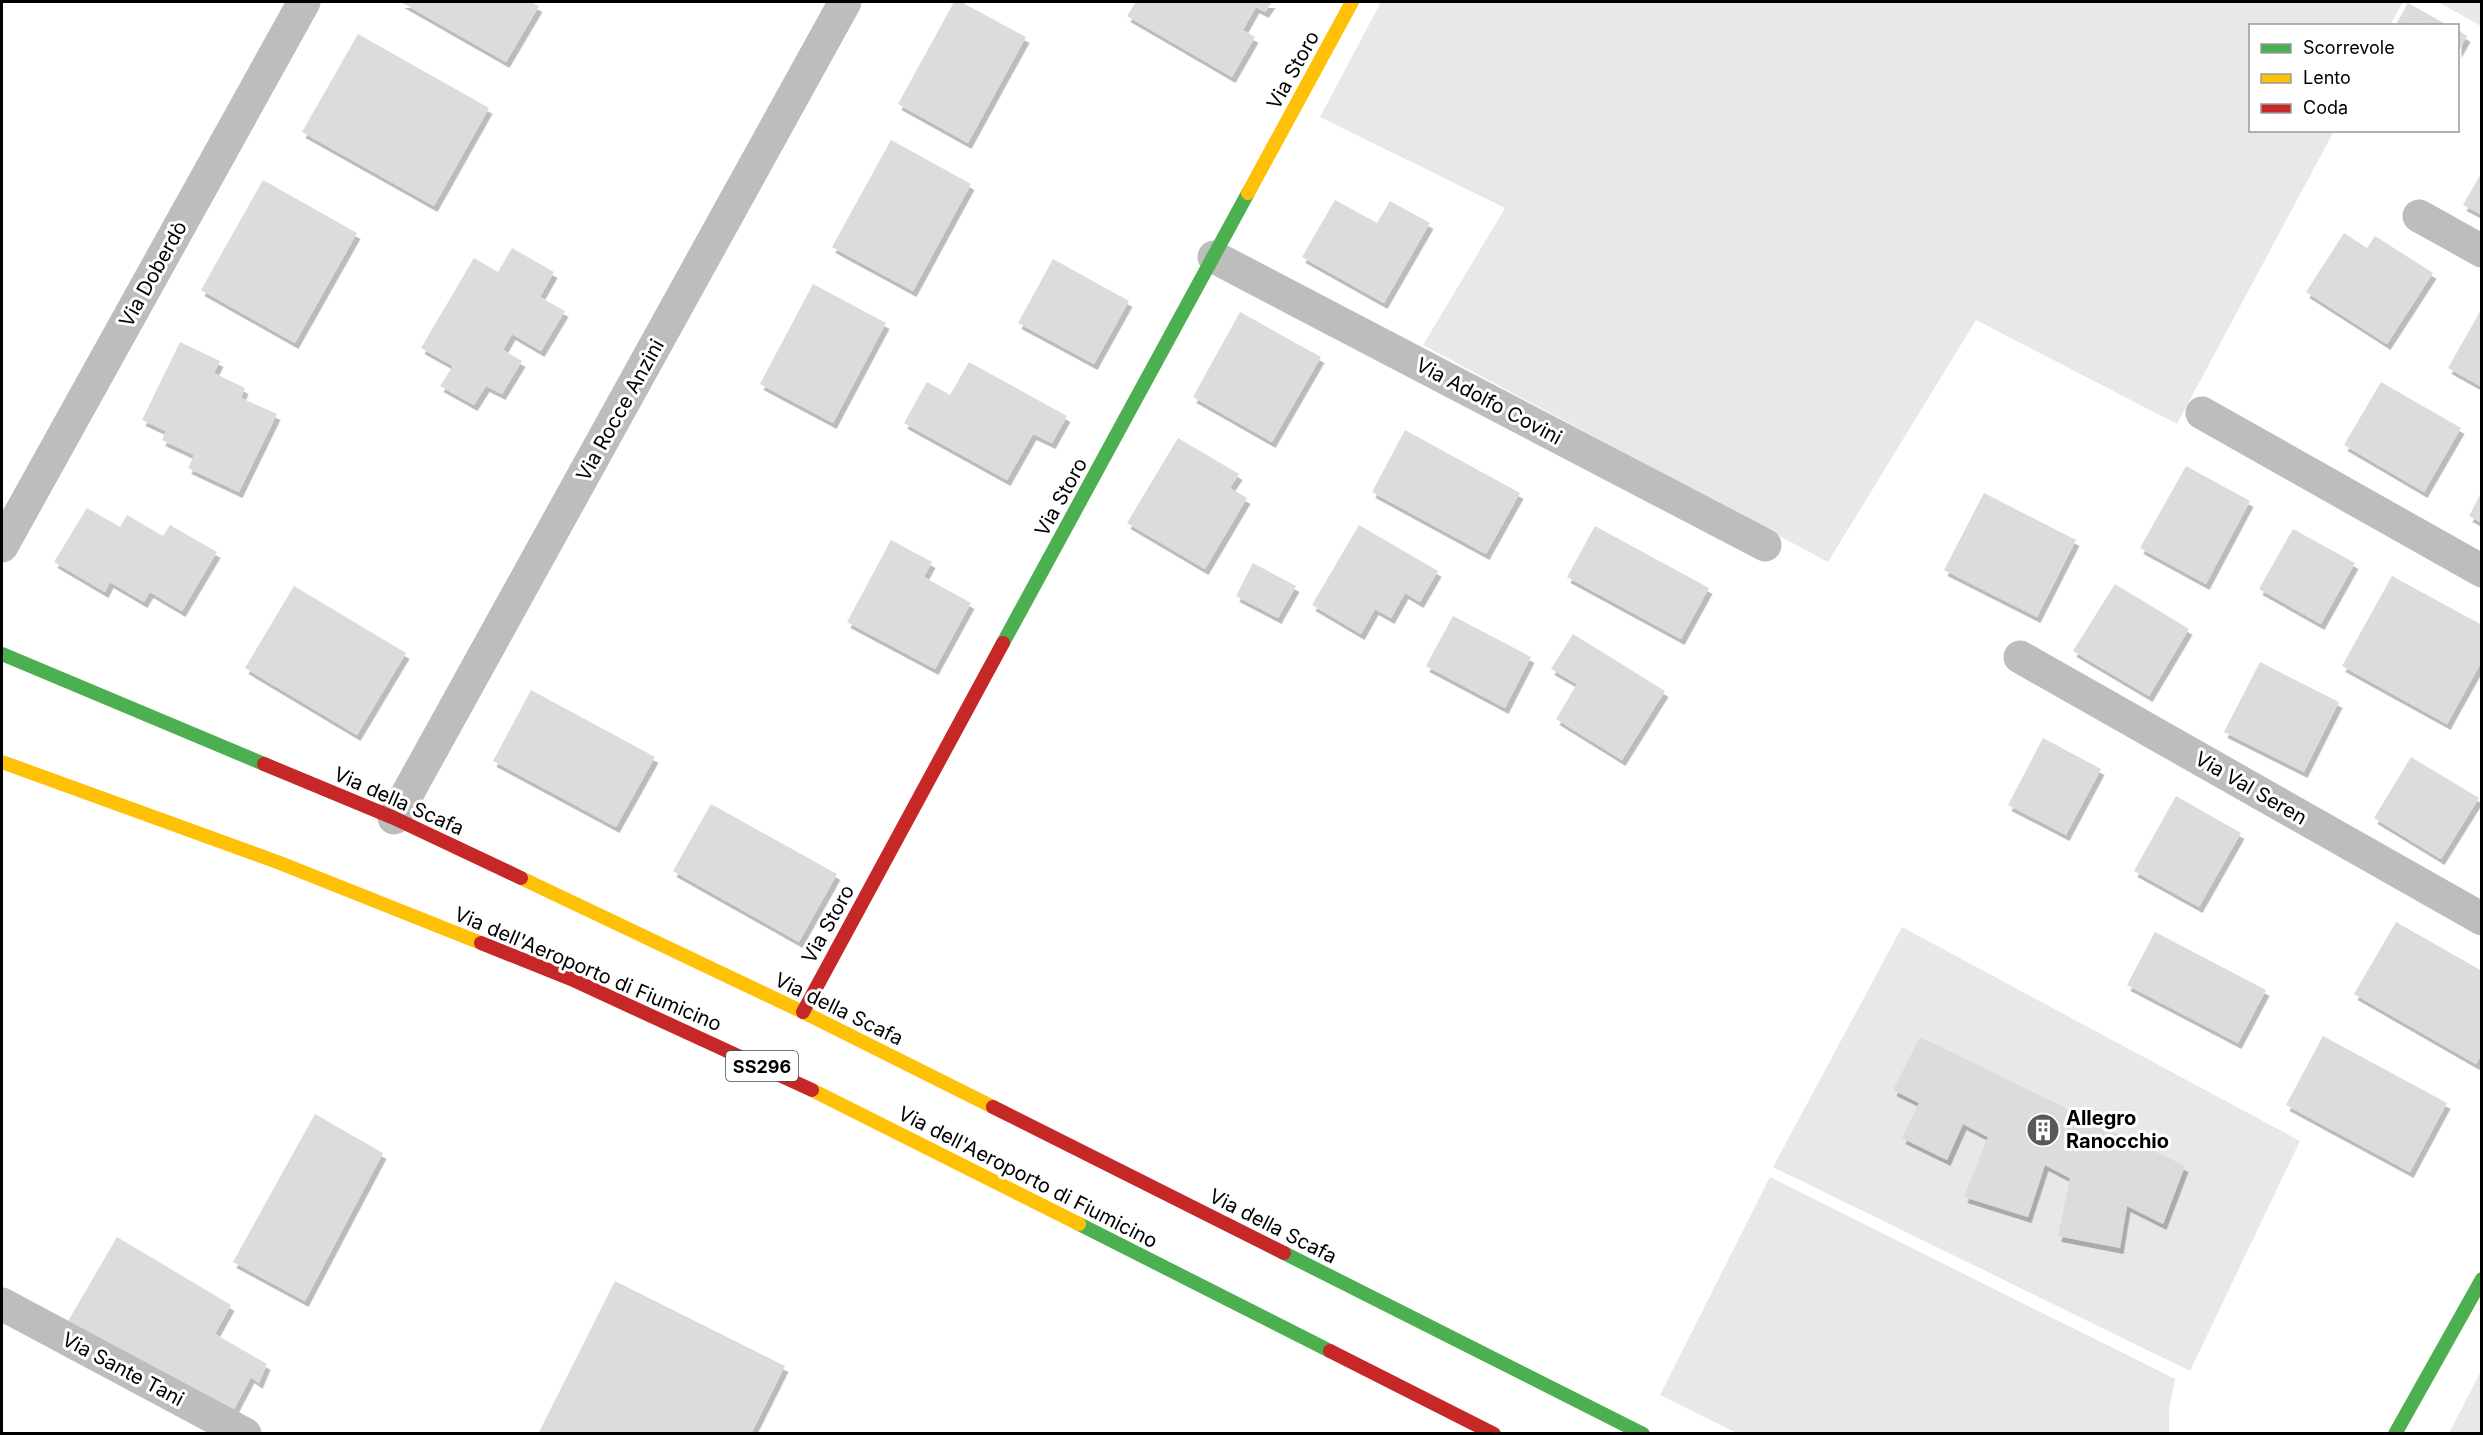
<svg xmlns="http://www.w3.org/2000/svg" width="2483" height="1435" font-family="Inter,sans-serif">
<style>
.grass{fill:#e8e8e8}
.building{fill:#dcdcdc;filter:url(#shadow)}
.lines{fill:none;stroke-linecap:round;stroke-linejoin:round}
.street{stroke:#bdbdbd;stroke-width:33}
.fast{stroke:#4caf50;stroke-width:14}
.slow{stroke:#ffc107;stroke-width:14}
.jam{stroke:#c62828;stroke-width:14}
.labels{text-anchor:middle;dominant-baseline:central;stroke-width:6;stroke-linejoin:round;paint-order:stroke}
.shield{fill:#fff;stroke:#4c4c4c;stroke-width:1.5}
.shield-label{font-size:18px;font-weight:bold;fill:#000}
.street-label{font-size:20px;fill:#000;stroke:#fff}
.poi-label{font-size:20px;font-weight:bold;fill:#000;stroke:#fff;text-anchor:start}
</style>
<defs>
<filter id="shadow"><feDropShadow dx="3.5" dy="6" stdDeviation="0" flood-color="#0004"/></filter>
</defs>
<rect width="100%" height="100%" fill="#fff"/>
<path class="grass" d="M1381,2H2403L2390,25L2250,26V130L2334,131L2177,424L1976,320L1828,562L1423,345L1505,208L1320,117Z
M2438,2H2481V26Z
M1902,927L2300,1141L2190,1371L1773,1167Z
M1770,1177L2175,1379L2169,1410V1433H1737L1660,1395Z
M2481,1371V1433H2449Z"/>
<path class="building" d="M401,2H531L539,6L506,62Z
M954,2H961L1026,37L968,143L898,104Z
M1136,2H1272L1265,12L1256,7L1243,30L1255,37L1232,77L1127,16Z
M2408,3L2449,26H2395Z
M2458,30L2467,36L2458,52Z
M358,34L489,108L434,206L302,132Z
M891,140L971,184L913,291L832,247Z
M2482,172V215L2463,205Z
M263,180L357,233L295,343L201,290Z
M1335,200L1377,223L1390,201L1430,223L1384,303L1302,257Z
M2344,233L2367,248L2375,236L2433,273L2387,344L2306,292Z
M512,248L554,272L540,297L565,311L541,351L512,334L503,350L522,361L502,394L486,386L474,405L440,386L453,366L421,348L474,258L498,272Z
M1053,259L1129,301L1094,364L1018,323Z
M813,284L886,323L833,423L760,384Z
M2482,308V387L2448,368Z
M1240,312L1321,357L1272,442L1193,397Z
M180,342L220,361L214,373L245,388L241,398L277,414L239,492L188,468L194,455L162,440L166,431L142,420Z
M969,362L1067,416L1052,443L1033,434L1007,480L904,423L927,382L950,395Z
M2381,382L2461,428L2424,492L2344,445Z
M1405,430L1520,493L1486,554L1372,492Z
M1178,438L1239,474L1230,488L1247,498L1205,569L1127,523Z
M2186,466L2250,501L2206,584L2140,548Z
M2482,491V523L2469,516Z
M1984,493L2076,540L2037,617L1944,570Z
M87,508L120,527L127,515L163,536L170,525L217,552L182,611L150,592L144,602L110,582L105,592L54,562Z
M1359,525L1438,571L1420,602L1405,593L1391,618L1375,609L1361,634L1312,605Z
M1595,526L1709,588L1681,639L1567,577Z
M2293,529L2355,563L2321,624L2259,589Z
M891,540L932,562L924,577L971,603L935,669L847,622Z
M1253,563L1296,586L1278,618L1236,596Z
M2392,576L2482,625V661L2447,724L2342,666Z
M2115,584L2189,629L2149,696L2073,651Z
M294,586L406,653L357,735L245,668Z
M1453,616L1531,657L1505,708L1426,666Z
M1573,634L1665,691L1622,760L1556,719L1577,684L1551,669Z
M2260,662L2339,702L2304,772L2224,732Z
M531,690L655,757L616,827L493,761Z
M2043,738L2101,769L2066,835L2008,805Z
M2411,757L2479,798L2441,859L2374,818Z
M2176,796L2241,833L2199,907L2134,871Z
M711,804L837,874L799,942L673,871Z
M2396,922L2482,971V1054L2476,1064L2354,994Z
M2155,932L2266,990L2238,1043L2127,985Z
M2323,1036L2447,1103L2410,1172L2286,1105Z
M1920,1037L2185,1166L2163,1224L2127,1206L2120,1248L2058,1236L2070,1178L2045,1165L2028,1217L1964,1197L1988,1137L1963,1124L1947,1160L1902,1138L1919,1103L1893,1090Z
M315,1114L383,1153L305,1301L233,1262Z
M117,1237L231,1305L215,1334L267,1364L259,1383L251,1377L231,1415L67,1323Z
M615,1281L785,1366L751,1434H538Z"/>
<g class="lines">
<path class="street" d="M2419,216L2482,251
M1214,257L1765,545
M2202,413L2482,571
M2,546L304,2
M2020,657L2482,919
M394,818L845,2
M2,1304L245,1434"/>
<path class="fast" d="M1003,643L1248,193
M2,654L264,764
M1079,1224L1330,1351
M1284,1253L1643,1434
M2395,1434L2482,1279"/>
<path class="slow" d="M1248,193L1352,2
M2,762L280,863L481,943
M521,878L803,1012L993,1107
M812,1090L1079,1224"/>
<path class="jam" d="M264,764L394,818L521,878
M481,943L571,979L812,1090
M803,1012L1003,643
M993,1107L1284,1253
M1330,1351L1494,1434"/>
</g>
<defs>
<g id="building-disc" transform="scale(1.725)"><circle r="9.5" fill="#595959" stroke="#fff"/><path d="M-4-6H4V6H1V3H-1V6H-4ZM-2.5-4.3h1.7v1.8h-1.7ZM.8-4.3h1.7v1.8H.8ZM-2.5-1h1.7V.8h-1.7ZM.8-1h1.7V.8H.8Z" fill="#fff"/></g>
</defs>
<g fill-rule="evenodd">
<use href="#building-disc" x="2043" y="1130"/>
</g>
<g class="labels">
<rect class="shield" x="726" y="1051" width="72" height="30" rx="4.5"/>
<g class="shield-label">
<text x="762" y="1066">SS296</text>
</g>
<g class="street-label">
<text transform="translate(1293 70) rotate(-61)">Via Storo</text>
<text transform="translate(153 274) rotate(-61)">Via Doberdò</text>
<text transform="translate(1489 401) rotate(28)">Via Adolfo Covini</text>
<text transform="translate(620 410) rotate(-61)">Via Rocce Anzini</text>
<text transform="translate(1061 497) rotate(-61)">Via Storo</text>
<text transform="translate(2251 788) rotate(30)">Via Val Seren</text>
<text transform="translate(399 801) rotate(24)">Via della Scafa</text>
<text transform="translate(828 924) rotate(-61)">Via Storo</text>
<text transform="translate(588 969) rotate(23)">Via dell'Aeroporto di Fiumicino</text>
<text transform="translate(839 1009) rotate(26)">Via della Scafa</text>
<text transform="translate(1028 1177) rotate(27)">Via dell'Aeroporto di Fiumicino</text>
<text transform="translate(1273 1226) rotate(27)">Via della Scafa</text>
<text transform="translate(123 1369) rotate(28)">Via Sante Tani</text>
</g>
<g class="poi-label">
<text x="2066" y="1118">Allegro<tspan x="2066" dy="23">Ranocchio</tspan></text>
</g>
</g>
<rect width="2483" height="1435" fill="none" stroke="#000000" stroke-width="6"/>
<rect x="2249" y="24" width="210" height="108" fill="#ffffff" stroke="#999999" stroke-width="1.5"/>
<rect x="2261" y="44" width="30" height="9" fill="#4caf50" stroke="#999999" stroke-width="1.5"/>
<text x="2303" y="54" font-size="18" fill="#000000">Scorrevole</text>
<rect x="2261" y="74" width="30" height="9" fill="#ffc107" stroke="#999999" stroke-width="1.5"/>
<text x="2303" y="84" font-size="18" fill="#000000">Lento</text>
<rect x="2261" y="104" width="30" height="9" fill="#c62828" stroke="#999999" stroke-width="1.5"/>
<text x="2303" y="114" font-size="18" fill="#000000">Coda</text>
</svg>
